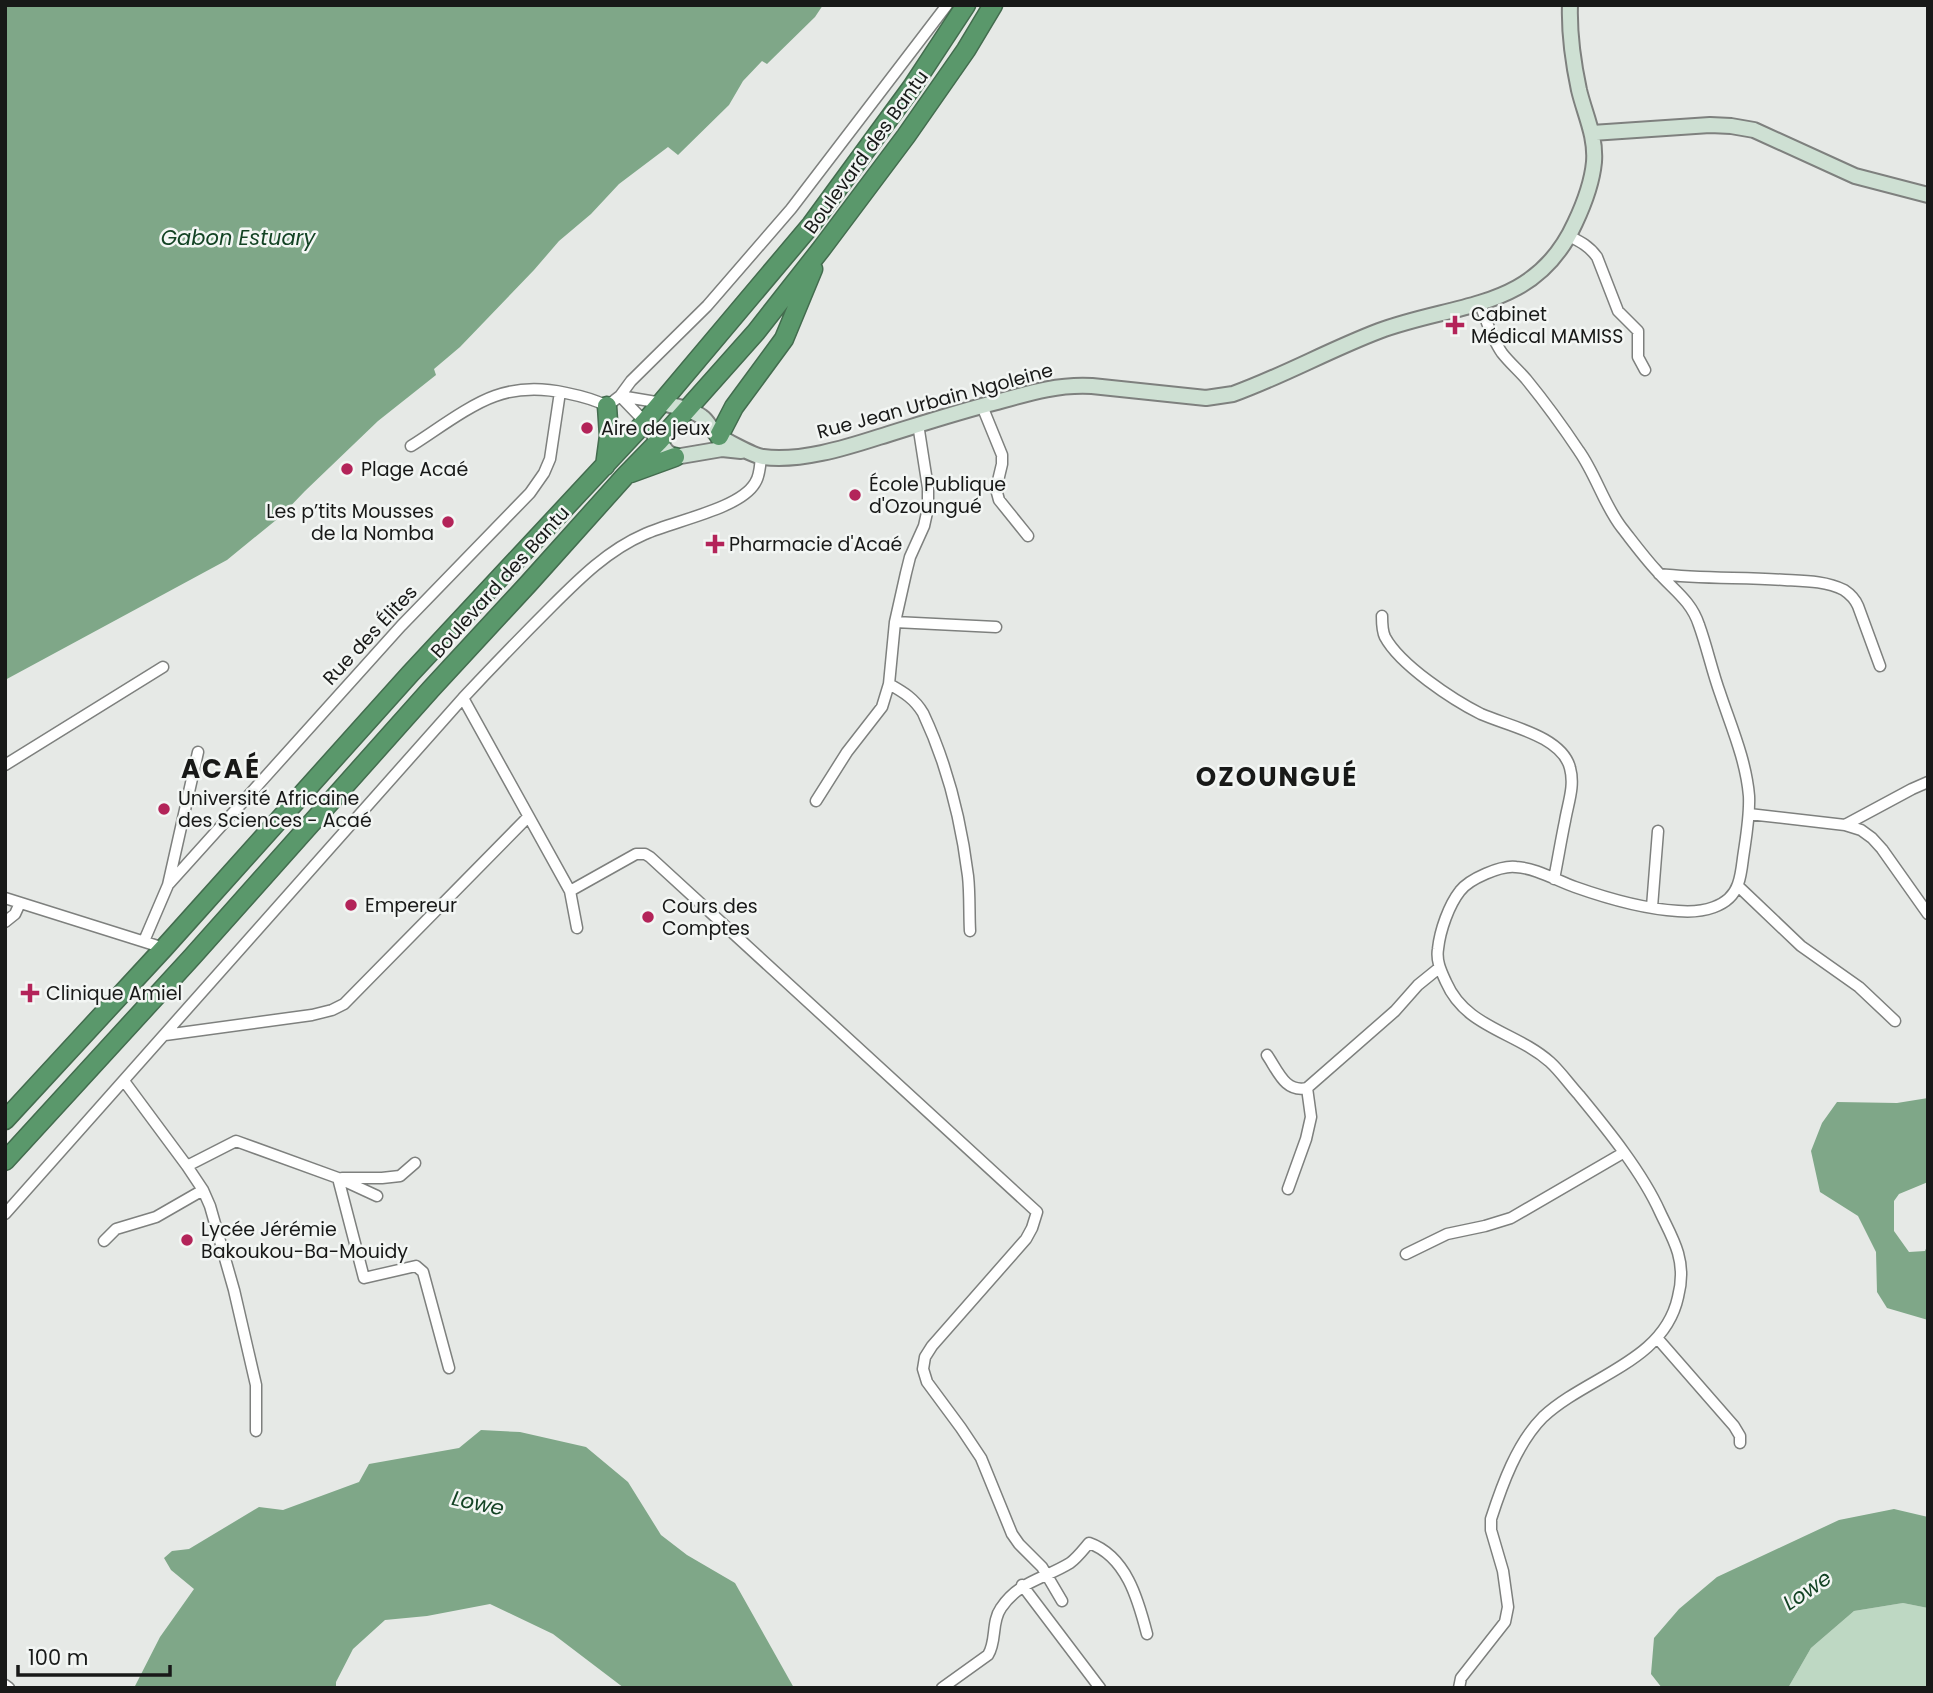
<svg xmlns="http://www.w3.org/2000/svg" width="1933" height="1693" font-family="Poppins,sans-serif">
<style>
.green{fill:#bed8c3}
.water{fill:#7fa788}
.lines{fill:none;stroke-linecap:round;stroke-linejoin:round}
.street-casing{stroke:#7e807e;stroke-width:13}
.secondary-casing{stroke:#7e807e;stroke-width:18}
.highway-casing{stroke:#436c4e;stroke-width:21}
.street{stroke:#fff;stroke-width:10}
.secondary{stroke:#cee0d3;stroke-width:14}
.highway{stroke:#5a986b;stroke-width:18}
.poi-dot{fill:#b32459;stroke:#f3f6f4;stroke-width:2.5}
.labels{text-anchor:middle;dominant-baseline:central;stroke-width:5;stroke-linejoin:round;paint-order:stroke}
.street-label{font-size:19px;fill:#181918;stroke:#f3f6f4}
.poi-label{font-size:19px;fill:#181918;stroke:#f3f6f4;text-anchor:start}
.water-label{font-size:21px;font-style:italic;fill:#134324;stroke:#f3f6f4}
.district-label{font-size:26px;font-weight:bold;letter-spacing:2px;fill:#181918;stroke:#f3f6f4}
</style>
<rect width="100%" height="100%" fill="#e6e9e6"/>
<path class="green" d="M1903,1603L1928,1608V1688H1788L1811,1648L1854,1611Z"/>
<path class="water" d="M5,5H823L815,17L767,64L762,61L743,81L729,105L678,155L668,147L619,184L591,214L559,241L534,270L460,347L434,369L436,375L378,421L305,491L281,516L227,560L5,680Z
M1928,1098V1182L1899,1194L1894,1201V1231L1909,1252L1925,1251L1928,1244V1320L1887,1308L1877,1292L1876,1252L1858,1216L1820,1192L1811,1151L1822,1123L1837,1102L1897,1103Z
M481,1430L520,1432L586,1447L628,1482L661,1535L687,1555L735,1583L794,1688H624L553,1634L490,1604L427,1616L385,1620L353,1649L336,1682V1688H134L160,1637L194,1589L171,1570L164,1558L172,1551L189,1549L259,1507L283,1510L359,1482L369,1464L459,1448Z
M1894,1509L1928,1517V1608L1903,1603L1854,1611L1811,1648L1788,1688H1662L1651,1674L1654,1638L1679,1609L1717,1577L1839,1520Z"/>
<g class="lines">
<g class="street-casing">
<path id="street" d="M1569,236C1581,242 1589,246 1597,257L1618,311L1638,331V357L1645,370
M620,396L662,403
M620,396L645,422
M982,406L1002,455V464L996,489L999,500L1028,536
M411,446C435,431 469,405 495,396C517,388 543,388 566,393C581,396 594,399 607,406L620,396L631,381L707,306L791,209L947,5
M1659,574C1701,579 1743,577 1785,580C1805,581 1826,581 1844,590C1850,594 1855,599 1858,606L1880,666
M1382,616C1382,623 1382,631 1385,637C1400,665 1453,700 1481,714C1508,726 1562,736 1570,768C1575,786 1568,803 1565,821C1561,840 1558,859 1554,879
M895,622L996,627
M889,684C903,692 914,698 923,713C947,764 961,820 968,876C970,894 969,913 970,931
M463,698L570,891L577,928
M5,765L163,667
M816,801L847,752L882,707L889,684L895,622L906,573L910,557L924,526L928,508V488L918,424
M1749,814L1845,825L1861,830L1872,838L1882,849L1928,914
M1845,825L1912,789L1928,782
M168,885L401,626L530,493L544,473L550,459L560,392
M1738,886L1801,946L1859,987L1895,1021
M570,891L636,854H645L650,857L1037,1212L1032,1228L1026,1239L932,1346L925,1357L923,1369L927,1382L961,1428L981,1458L1012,1534L1019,1544L1042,1567L1062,1601
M5,898L164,948
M1652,907L1658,831
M5,922L15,914L20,903
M144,941L168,885L198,752
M165,1035L312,1015L332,1010L344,1004L528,817
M1267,1055C1278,1071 1285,1093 1307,1088L1395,1011L1418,985L1439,968
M124,1081L187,1166L203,1190L210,1206L234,1290L256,1385V1431
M187,1166L236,1141L338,1178L377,1196
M338,1178L364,1278L416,1266L423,1272L449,1368
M342,1178H382L400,1176L415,1163
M1288,1189L1306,1139L1311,1117L1307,1088
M5,1214L463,698C492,667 522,636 552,606C580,578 608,550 645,534C673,521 740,509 755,483C760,476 760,465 761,457
M104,1241L116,1229L156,1217L203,1190
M1406,1254L1447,1234L1485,1226L1511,1218L1623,1153
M1658,1339L1734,1426L1740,1436V1443
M1022,1585L1100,1688
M5,1685L9,1688
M942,1688L988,1655C997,1641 991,1622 1001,1608C1019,1581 1044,1579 1070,1563C1077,1558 1083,1550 1089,1543C1126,1556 1138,1599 1147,1634
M1459,1688L1461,1678L1505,1622L1508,1607L1503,1571L1491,1530V1519C1502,1485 1517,1443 1543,1417C1587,1376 1664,1362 1678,1297C1682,1282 1682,1267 1678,1253C1674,1239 1666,1225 1660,1212C1642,1172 1607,1129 1579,1095C1569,1084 1560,1071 1550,1062C1515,1031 1466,1028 1446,982C1441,971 1436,961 1438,949C1440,930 1449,905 1460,891C1469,879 1501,865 1516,867C1535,868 1556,880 1575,887C1606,898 1645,909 1678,911C1701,913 1730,908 1738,884C1741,876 1742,866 1743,858C1746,837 1750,816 1749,796C1746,760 1731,726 1720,693C1712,671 1707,647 1699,625C1691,600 1672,589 1656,570C1644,557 1633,542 1622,528C1604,505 1596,475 1579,451C1563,427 1544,401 1526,379C1518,370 1509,362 1502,353C1492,339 1486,320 1480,304"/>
</g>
<g class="secondary-casing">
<path id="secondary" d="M1592,133L1710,125L1731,126L1754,130L1855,176L1928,195
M662,403C675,406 691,409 702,417C708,421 710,428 715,433C722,439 754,456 763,457C799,462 845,448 879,437C918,425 957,412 997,402C1029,393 1058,384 1092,386L1206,398L1233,394C1283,376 1329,350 1379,331C1457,302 1535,311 1575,223C1584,204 1592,183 1594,162C1596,136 1585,115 1579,90C1573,62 1569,34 1570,5
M645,422L667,452L675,457L722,449L741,451"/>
</g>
<g class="highway-casing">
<path id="highway" d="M719,436L734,407L784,339L813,269
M605,466L609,436L607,406
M631,473L675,457
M5,1120L164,948L410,674L645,422L811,225L912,87L966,5
M5,1161L192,957L431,689L529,583L625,476L659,441L756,332L822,248L906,136L966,50L993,5"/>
</g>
<use href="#street" class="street"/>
<use href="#secondary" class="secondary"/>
<use href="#highway" class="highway"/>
</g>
<g class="poi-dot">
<path d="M1451.5 314.5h7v7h7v7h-7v7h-7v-7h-7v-7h7z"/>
<circle cx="587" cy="428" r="7"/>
<circle cx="347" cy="469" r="7"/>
<circle cx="855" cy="495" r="7"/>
<circle cx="448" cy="522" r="7"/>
<path d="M711.5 533.5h7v7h7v7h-7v7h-7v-7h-7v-7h7z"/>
<circle cx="164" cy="809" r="7"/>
<circle cx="351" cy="905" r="7"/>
<circle cx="648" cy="917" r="7"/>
<path d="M26.5 982.5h7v7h7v7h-7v7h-7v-7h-7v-7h7z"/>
<circle cx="187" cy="1240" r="7"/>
</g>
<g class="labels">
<g class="street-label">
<text transform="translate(866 152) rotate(-54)">Boulevard des Bantu</text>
<text transform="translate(935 401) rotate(-15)">Rue Jean Urbain Ngoleine</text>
<text transform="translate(500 582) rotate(-48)">Boulevard des Bantu</text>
<text transform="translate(370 635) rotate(-47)">Rue des Élites</text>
</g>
<g class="poi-label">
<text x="1471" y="314">Cabinet<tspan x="1471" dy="22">Médical MAMISS</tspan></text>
<text x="601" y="428">Aire de jeux</text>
<text x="361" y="469">Plage Acaé</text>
<text x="869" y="484">École Publique<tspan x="869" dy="22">d'Ozoungué</tspan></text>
<text x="434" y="511" text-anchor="end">Les p’tits Mousses<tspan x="434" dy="22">de la Nomba</tspan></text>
<text x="729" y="544">Pharmacie d'Acaé</text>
<text x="178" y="798">Université Africaine<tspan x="178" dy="22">des Sciences - Acaé</tspan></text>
<text x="365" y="905">Empereur</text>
<text x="662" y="906">Cours des<tspan x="662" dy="22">Comptes</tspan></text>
<text x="46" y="993">Clinique Amiel</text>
<text x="201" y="1229">Lycée Jérémie<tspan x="201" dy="22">Bakoukou-Ba-Mouidy</tspan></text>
</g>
<g class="water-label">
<text x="238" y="237">Gabon Estuary</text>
<text transform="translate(478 1503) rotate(12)">Lowe</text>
<text transform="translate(1807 1590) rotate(-34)">Lowe</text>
</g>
<g class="district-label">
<text x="221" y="769">ACAÉ</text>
<text x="1277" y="777">OZOUNGUÉ</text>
</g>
</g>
<rect width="1933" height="1693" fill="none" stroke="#181918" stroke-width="14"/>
<path d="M18 1665v10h152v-10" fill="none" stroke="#181918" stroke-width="3.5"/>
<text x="28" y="1665" font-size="21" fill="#181918" stroke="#f3f6f4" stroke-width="5" paint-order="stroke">100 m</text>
</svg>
